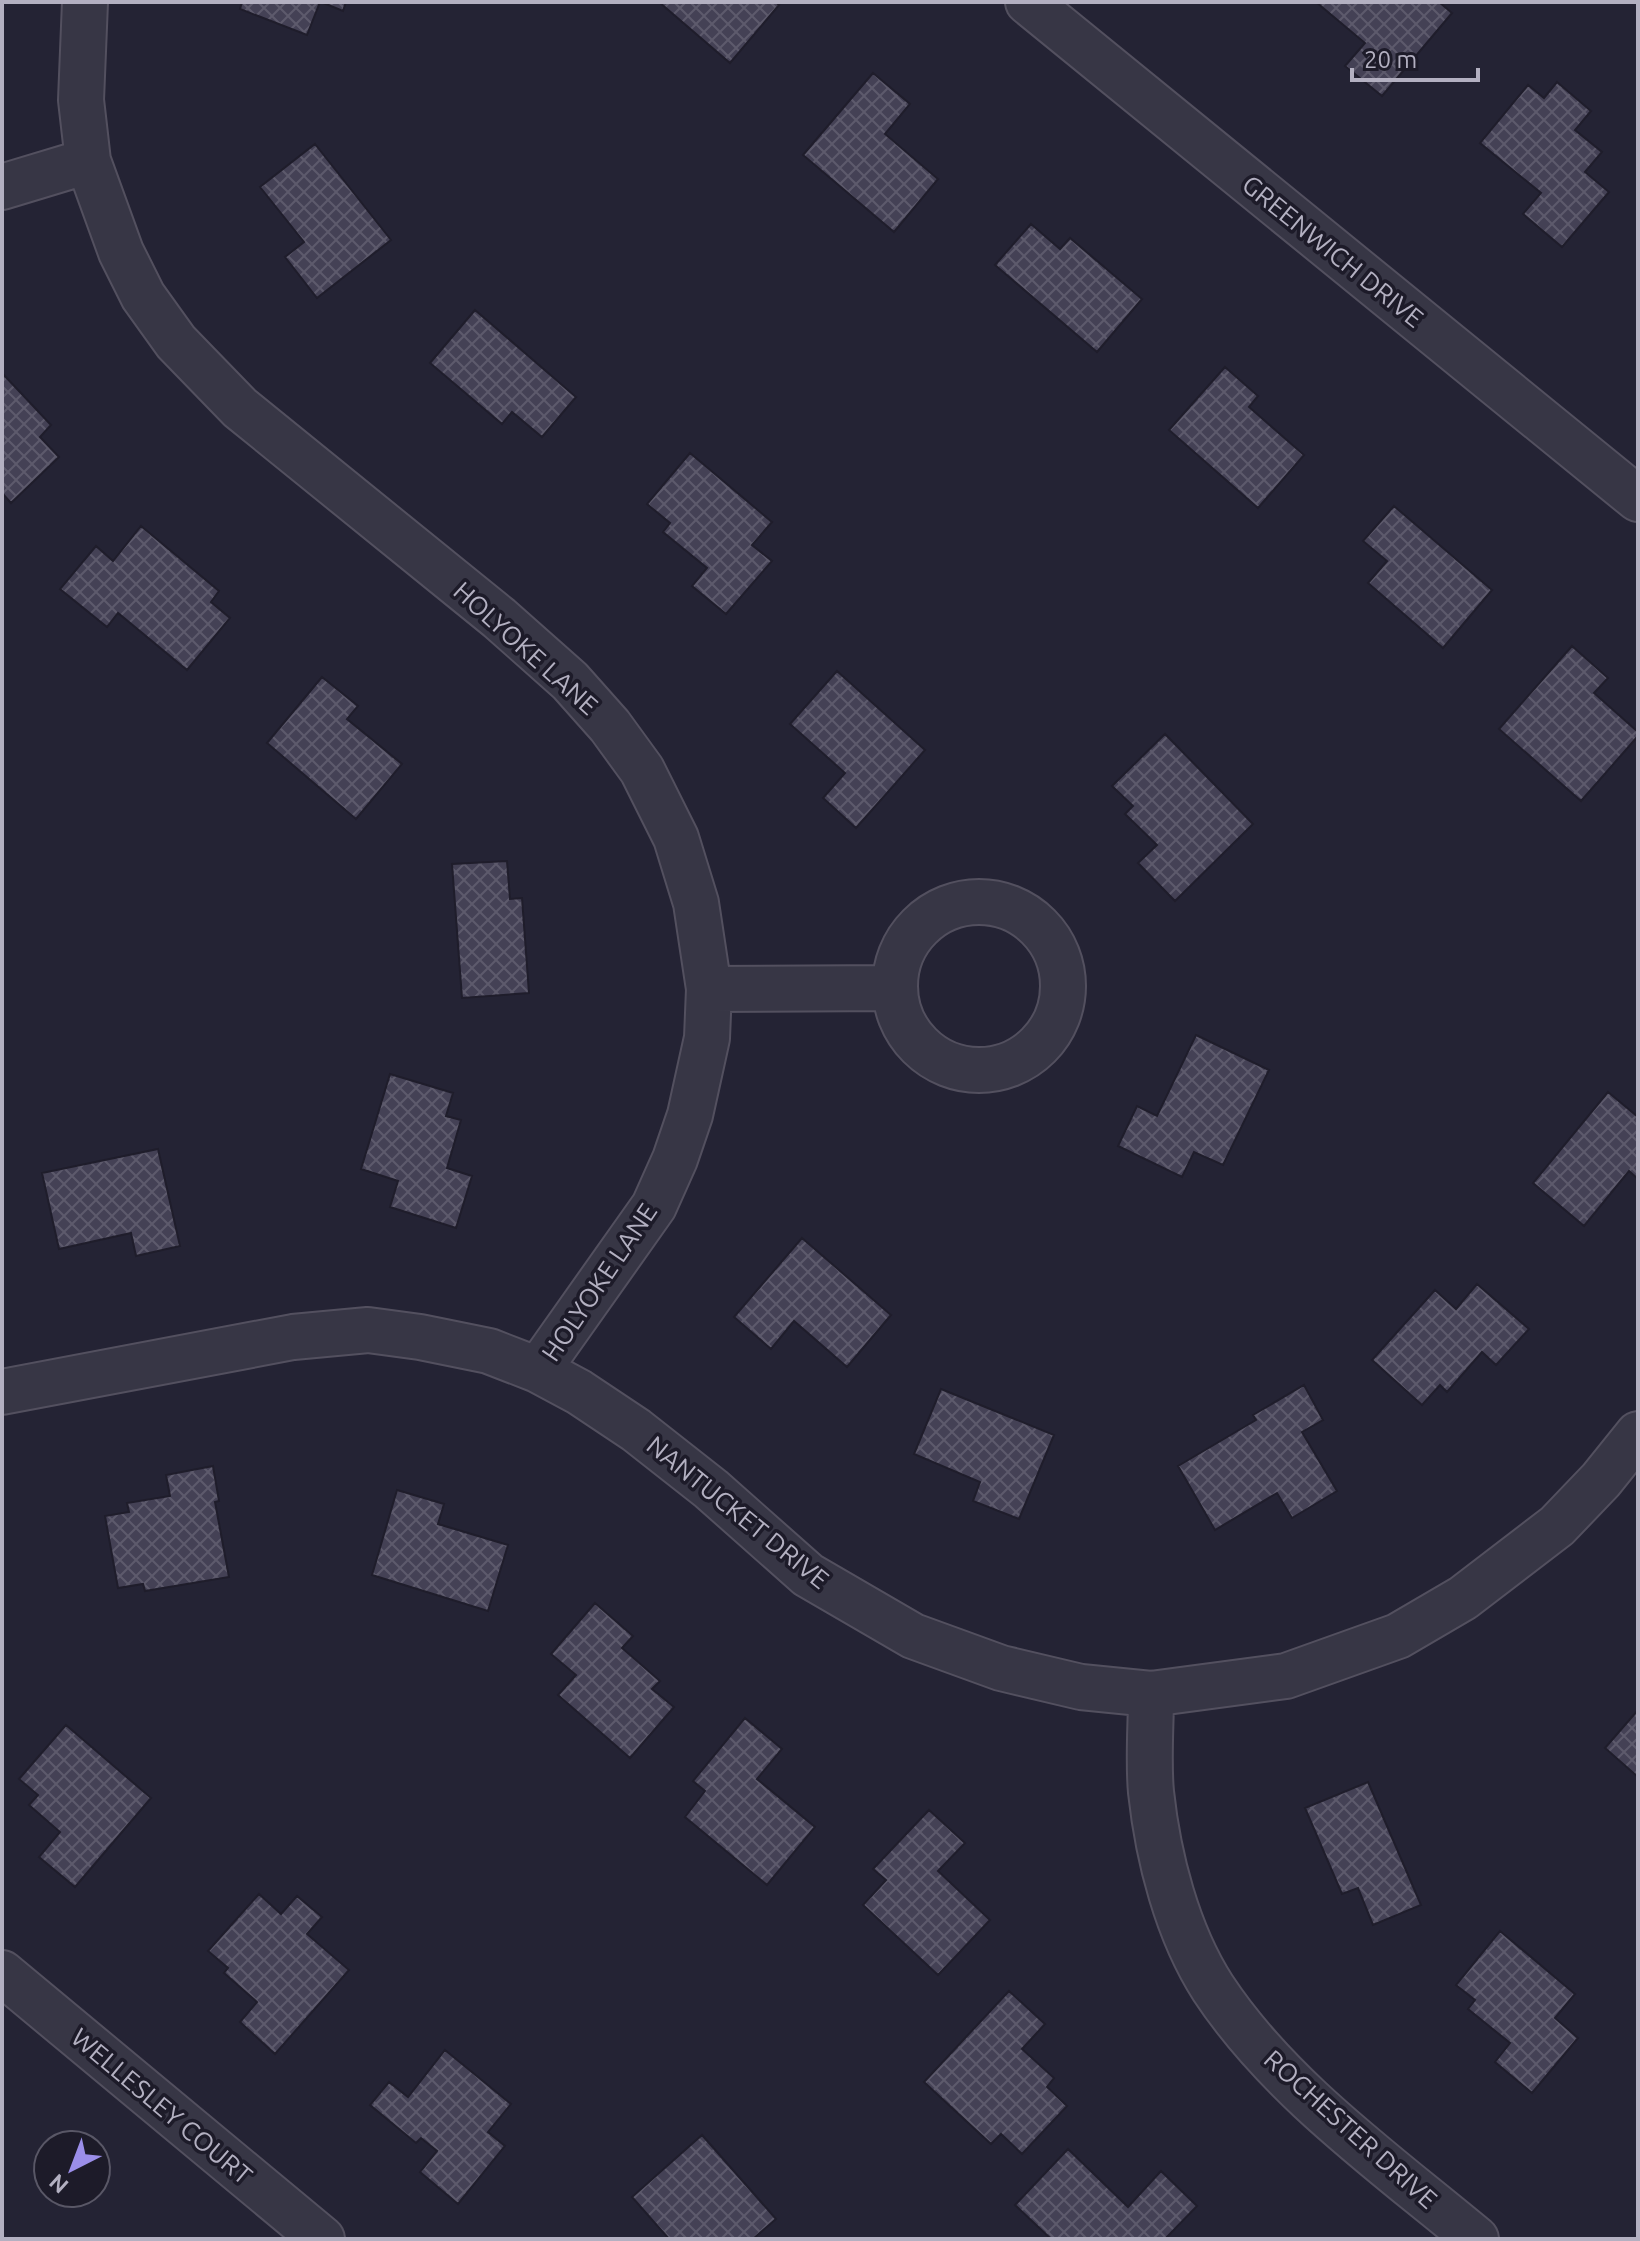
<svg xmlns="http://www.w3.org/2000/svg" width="1640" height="2241" font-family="Ubuntu,sans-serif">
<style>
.building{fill:url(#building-cross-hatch);stroke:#1f1d2b;stroke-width:2}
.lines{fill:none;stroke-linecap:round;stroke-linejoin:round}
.minor-casing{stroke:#53505f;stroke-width:48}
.minor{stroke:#373645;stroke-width:44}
.labels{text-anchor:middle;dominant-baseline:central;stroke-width:7;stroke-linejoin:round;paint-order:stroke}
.street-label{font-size:26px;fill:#b3b0c1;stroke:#1d1b29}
</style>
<defs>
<pattern id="building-cross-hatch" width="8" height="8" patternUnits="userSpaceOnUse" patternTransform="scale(2)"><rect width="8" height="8" fill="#444155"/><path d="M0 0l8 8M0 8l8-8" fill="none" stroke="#5d5a6c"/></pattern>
</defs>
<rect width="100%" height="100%" fill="#242334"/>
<path class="building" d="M242,2H320L307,35L240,9Z
M321,2H346L343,11Z
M659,2H776L779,5L730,63Z
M1316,2H1439L1452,13L1382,96L1345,66L1365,43Z
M873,73L910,104L885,134L938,179L894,232L803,155Z
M1557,82L1591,111L1575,130L1602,152L1585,172L1609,192L1562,247L1523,214L1541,193L1480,143L1528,85L1544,98Z
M315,144L391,240L317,298L285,257L304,242L260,187Z
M1031,224L1060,249L1070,238L1142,299L1097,352L995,265Z
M475,310L576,397L542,437L512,412L502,424L430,363Z
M1225,367L1258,396L1249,407L1304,455L1258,508L1169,430Z
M2,373L51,425L40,437L59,457L11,503L2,493Z
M690,453L772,522L752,545L772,561L726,614L692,586L707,568L663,532L670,523L647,504Z
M1394,506L1492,590L1443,648L1368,583L1387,561L1363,541Z
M141,526L219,591L211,602L230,618L187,670L118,613L107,627L60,589L96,546L113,561Z
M1572,646L1608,678L1594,693L1638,732V736L1581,801L1499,729Z
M837,671L925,750L856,828L823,798L845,773L790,724Z
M322,677L358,706L347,719L402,764L356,819L267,743Z
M1165,734L1253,824L1175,901L1138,863L1157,845L1125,814L1133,806L1112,786Z
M507,861L510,899L522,898L529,993L462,998L452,864Z
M1196,1035L1269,1070L1223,1165L1194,1152L1182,1177L1118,1146L1137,1106L1157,1116Z
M390,1074L453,1093L446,1116L461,1120L447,1168L472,1176L456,1228L390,1207L398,1181L361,1169Z
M1608,1092L1638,1117V1179L1629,1171L1584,1226L1533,1183Z
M158,1149L180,1246L136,1256L131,1233L59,1249L42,1173Z
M802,1238L891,1315L847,1367L794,1321L771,1349L734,1317Z
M1477,1284L1529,1329L1496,1365L1482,1352L1447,1392L1440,1385L1422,1405L1372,1360L1435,1290L1456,1309Z
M1304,1385L1323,1420L1302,1432L1337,1491L1292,1518L1277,1493L1215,1530L1178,1466L1256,1420L1253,1415Z
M941,1389L1054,1435L1019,1519L973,1501L980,1482L914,1454Z
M213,1466L219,1501L215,1502L229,1577L145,1591L143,1584L118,1588L105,1516L129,1512L127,1503L170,1496L166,1475Z
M397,1490L444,1504L438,1524L508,1545L488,1611L372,1575Z
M595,1603L633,1636L622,1648L660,1681L652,1689L674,1707L630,1758L558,1695L576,1675L551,1654Z
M1638,1710V1777L1605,1748Z
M745,1718L782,1749L757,1779L815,1827L767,1885L685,1817L705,1791L693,1781Z
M66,1725L151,1798L75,1887L39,1857L60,1832L29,1805L38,1795L19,1779Z
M1368,1782L1421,1905L1373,1925L1358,1888L1342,1894L1305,1808Z
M929,1810L965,1843L938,1871L990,1920L938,1975L863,1905L886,1880L873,1869Z
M259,1894L281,1914L297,1896L322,1917L307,1934L349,1970L275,2054L240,2022L257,2002L224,1973L228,1968L208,1951Z
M1500,1931L1575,1994L1555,2018L1578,2038L1532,2093L1495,2062L1510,2043L1468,2009L1475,2000L1456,1985Z
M1009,1991L1045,2024L1022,2049L1054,2078L1047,2087L1067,2106L1022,2154L1001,2134L991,2144L924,2082Z
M445,2050L511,2104L488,2132L505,2146L458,2204L420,2172L437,2151L421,2138L416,2143L370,2105L389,2082L408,2097Z
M702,2135L776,2219L753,2239H669L632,2197Z
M1068,2149L1128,2207L1161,2171L1197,2206L1165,2239H1051L1015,2205Z"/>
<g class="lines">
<g class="minor-casing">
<path id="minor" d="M85,2L81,100L88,161L121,252L143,296L176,342L240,408L499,618L570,681L610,726L642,770L676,838L696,903L709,989L707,1038L690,1115L675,1159L654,1206L538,1370
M1028,2L1638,499
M2,187L88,161
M895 986a84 84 0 1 1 168 0a84 84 0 1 1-168 0Z
M709,989L894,988
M2,1392L293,1337L368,1330L420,1337L489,1351L538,1370L579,1392L636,1430L711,1489L808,1575L913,1636L1001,1668L1081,1687L1151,1694L1286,1676L1398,1636L1463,1598L1557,1526L1601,1480L1638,1434
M1151,1694C1151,1726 1148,1760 1151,1792C1158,1857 1177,1932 1213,1988C1278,2087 1386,2164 1476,2239
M2,1973L322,2239"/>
</g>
<use href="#minor" class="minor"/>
</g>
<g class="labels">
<g class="street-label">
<text transform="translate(1333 251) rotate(39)">GREENWICH DRIVE</text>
<text transform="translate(526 648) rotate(42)">HOLYOKE LANE</text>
<text transform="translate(599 1282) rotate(-56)">HOLYOKE LANE</text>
<text transform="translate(738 1512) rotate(39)">NANTUCKET DRIVE</text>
<text transform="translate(162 2106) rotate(40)">WELLESLEY COURT</text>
<text transform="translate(1351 2129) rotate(42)">ROCHESTER DRIVE</text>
</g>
</g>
<rect width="1640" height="2241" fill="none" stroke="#b3b0c1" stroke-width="8"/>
<g transform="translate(72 2169) rotate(222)"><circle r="38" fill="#1d1b29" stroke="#595766" stroke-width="2"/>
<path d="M0-6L14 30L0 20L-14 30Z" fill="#9b8ee9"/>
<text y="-12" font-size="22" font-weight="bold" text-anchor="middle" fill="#b3b0c1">N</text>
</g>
<path d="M1352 68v12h126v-12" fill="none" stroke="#b3b0c1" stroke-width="4"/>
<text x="1364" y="68" font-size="24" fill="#b3b0c1" stroke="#1d1b29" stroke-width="6" paint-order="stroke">20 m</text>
</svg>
